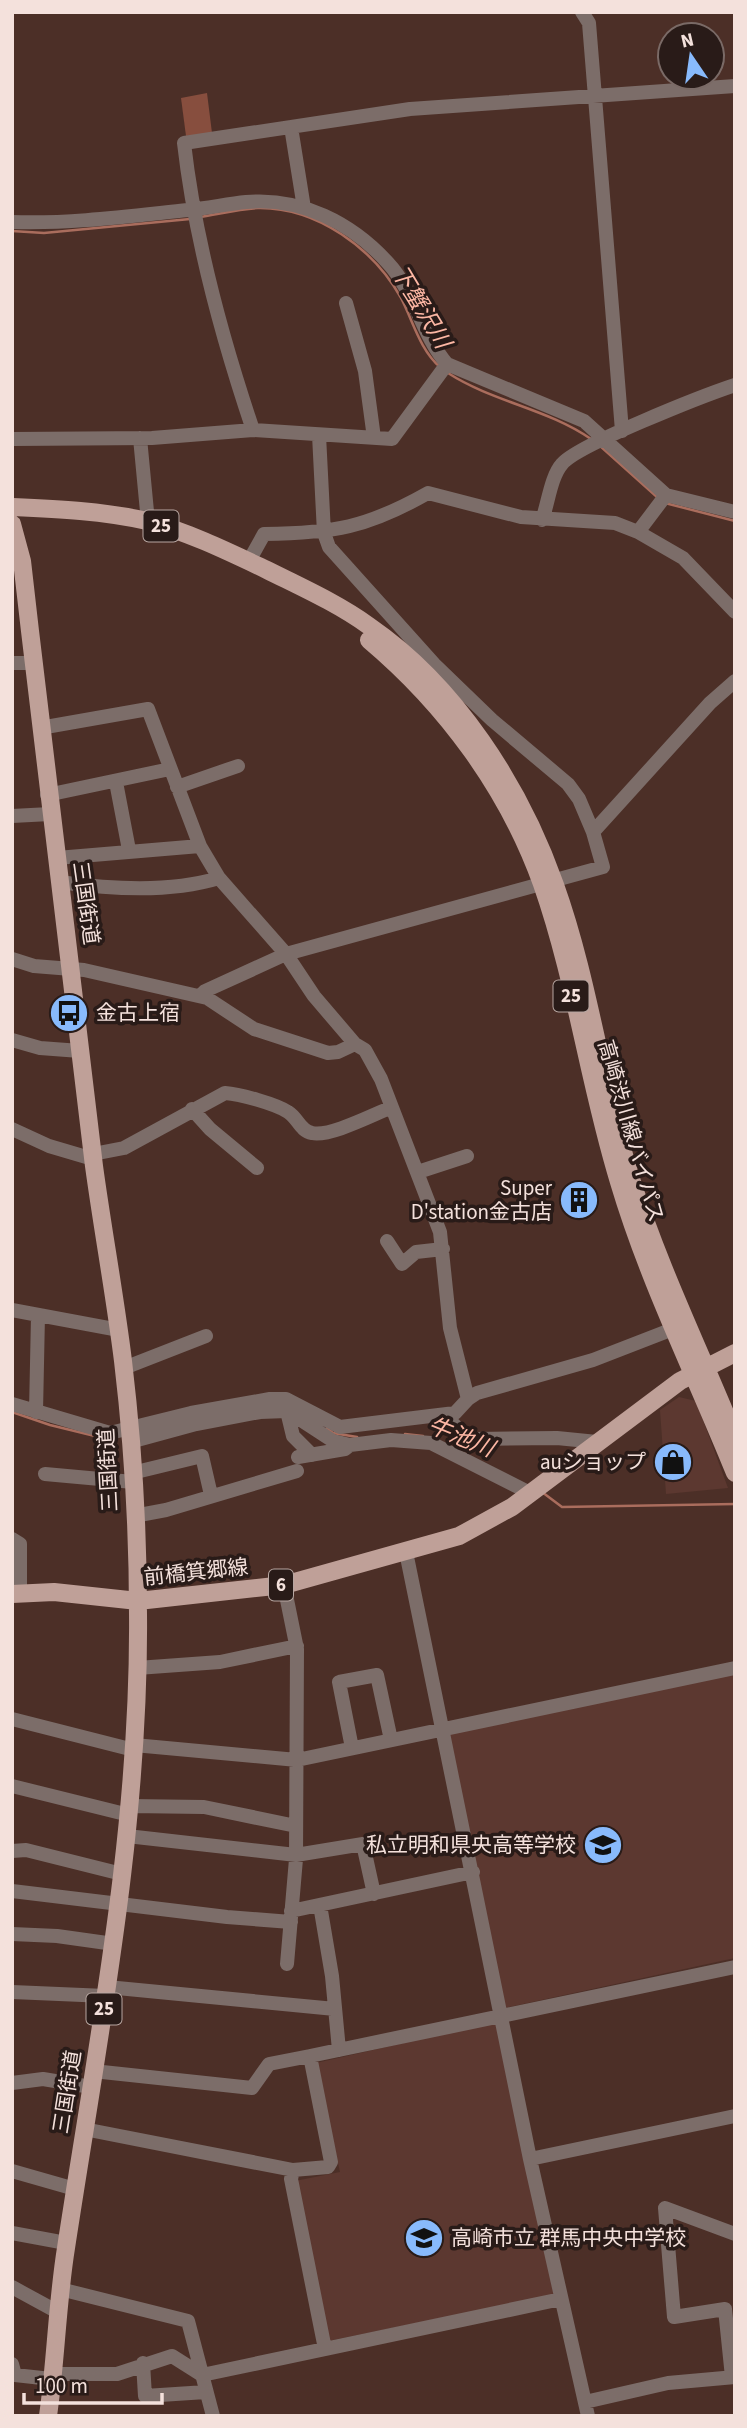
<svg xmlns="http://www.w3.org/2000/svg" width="747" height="2428" font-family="'Source Sans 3','Noto Sans JP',sans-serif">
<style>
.built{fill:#5c3830}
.green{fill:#874e3e}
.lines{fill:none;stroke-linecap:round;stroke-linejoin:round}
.stream{stroke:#aa6d5d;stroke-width:2.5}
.minor{stroke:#7c6d69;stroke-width:14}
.major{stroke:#bfa098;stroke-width:18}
.labels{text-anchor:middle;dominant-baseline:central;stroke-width:7;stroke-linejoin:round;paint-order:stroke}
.shield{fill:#291b18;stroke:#b7a6a1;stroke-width:2}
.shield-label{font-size:19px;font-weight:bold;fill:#f4e1dc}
.street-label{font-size:21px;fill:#f4e1dc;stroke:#291b18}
.poi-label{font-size:21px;fill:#f4e1dc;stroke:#291b18;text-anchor:end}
.water-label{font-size:23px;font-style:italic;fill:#fdb7a4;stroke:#291b18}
</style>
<rect width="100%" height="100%" fill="#4c2f27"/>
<path class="built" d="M679,1397L696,1401L728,1488L666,1494L660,1410Z
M735,1673V1958L504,2008L449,1732Z
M496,2022L554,2295L328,2341L295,2181L340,2172L316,2063Z"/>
<path class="green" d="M207,93L212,133L186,136L181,98Z"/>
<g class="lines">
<path class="stream" d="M200,217C219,214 239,209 258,208C317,207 374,249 401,298C413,321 420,350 440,367
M12,231L44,233L190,219
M448,373C493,402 548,409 591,439
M599,445L657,497
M665,503L735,521
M12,1412L50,1425L103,1438
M327,1428L333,1433L357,1437
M405,1434L423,1436
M542,1492L562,1507L735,1504"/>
<path class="minor" d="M582,12L589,23L622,431
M291,127L304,208
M12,222C71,224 130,216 188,210C208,208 227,204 246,202C301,197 352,223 388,263C415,292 421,334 447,364L584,421L666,495L735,512
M346,303L365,371L374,438
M253,430C222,338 195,240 184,143L410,109L735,86
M140,438L148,522
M12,439L152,438L253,430L392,439L447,364
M542,520C548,504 551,476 562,464C577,445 705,395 735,385
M638,532L666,495
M249,561L264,534C334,533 366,528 428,493L521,517L615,523L638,532L683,558L735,612
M12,663H32
M116,782L129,850
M177,787L238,766
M47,795L170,769
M12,816L50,814
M593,832L710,703L735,681
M57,858L200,846
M59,882C111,889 169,893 219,878
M12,959L34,966L84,970L207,998L254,1029L328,1053L338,1052L355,1044
M200,996L205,991L286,954L603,867L593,832L579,799L568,784L492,720L434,664L329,547L324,533L319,435
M12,1040L40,1048L80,1051
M192,1109L210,1129L257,1168
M12,1129L49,1146L93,1159
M93,1154L124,1148L225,1093C240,1094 276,1104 288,1112C298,1118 300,1131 312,1133C330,1137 372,1115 390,1108
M418,1172L467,1156
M387,1241L402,1264L416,1252L443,1249
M12,1310L119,1330
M124,1368L206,1336
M468,1399L477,1393L593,1360L673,1329
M12,1404L110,1433L191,1413L270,1399H286L340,1427L455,1413L468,1399L450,1328L440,1232L381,1079L365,1050L355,1044L314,996L286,954L219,878L200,846L148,709L40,728
M287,1411L293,1436L312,1455
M36,1412L38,1315
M445,1415L463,1434L475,1439L557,1438L597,1442
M130,1442L196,1424L260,1412L287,1411L333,1441L350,1445L391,1440L431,1443L530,1493
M298,1457L345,1449L350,1445
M132,1473L202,1456L211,1495
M45,1474L133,1482
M134,1516L166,1510L297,1471
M12,1539L20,1544V1594
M406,1552L530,2159L588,2416
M284,1585L297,1649L296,1859L287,1964
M137,1668L220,1662L297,1646
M12,1719L126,1748L134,1745L297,1760L735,1668
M352,1748L339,1682L377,1675L391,1740
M12,1786L129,1815
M130,1806L204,1807L296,1826
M127,1836L296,1855L363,1844L374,1894
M12,1851L26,1850L122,1874
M12,1891L227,1917L291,1922
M320,1905L332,1976L339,2050
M291,1911L473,1872
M12,1934L57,1936L114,1944
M107,1987L335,2009
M12,1992L106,1996
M93,2071L252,2088L269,2064L310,2056
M12,2083L43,2079L91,2087
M84,2129L293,2170L328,2167L331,2162L310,2056L735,1967
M530,2159L735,2116
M293,2170L291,2179L325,2349
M12,2171L75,2189
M12,2233L66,2243
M12,2287L56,2311
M60,2289L188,2321L213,2416
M143,2363L145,2396L206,2392
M12,2364L15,2375L51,2379
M51,2374H117L172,2356L202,2375L561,2299
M732,2377L725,2309L674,2317L665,2208L735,2234
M585,2402L668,2383L735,2377"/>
<path class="major" d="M12,507C57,509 103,511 147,521C188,532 229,552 267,570C301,587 337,603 369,626C456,686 520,786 555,885C589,980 601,1082 631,1179C659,1267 700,1351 735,1437
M12,524L22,561C45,763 69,965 94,1166C103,1232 115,1296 123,1361C133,1445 138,1531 138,1614C140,1828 98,2038 66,2248C57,2304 56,2360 48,2416
M369,640C446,705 508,789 542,884C576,981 589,1085 619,1182C649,1283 696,1376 735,1473
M12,1594L54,1592L138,1601L284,1585L459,1536L512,1507L680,1381L735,1353"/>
</g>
<defs>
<g id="bus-disc" transform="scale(2.0125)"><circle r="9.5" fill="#88bafc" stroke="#291b18"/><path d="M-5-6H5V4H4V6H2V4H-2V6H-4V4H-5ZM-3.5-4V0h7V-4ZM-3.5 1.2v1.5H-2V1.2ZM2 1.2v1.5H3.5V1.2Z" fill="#111"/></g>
<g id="building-disc" transform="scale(2.0125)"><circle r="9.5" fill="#88bafc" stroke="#291b18"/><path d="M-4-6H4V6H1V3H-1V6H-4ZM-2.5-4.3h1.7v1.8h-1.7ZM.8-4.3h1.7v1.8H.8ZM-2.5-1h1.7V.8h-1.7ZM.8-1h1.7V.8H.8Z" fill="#111"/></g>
<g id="shop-disc" transform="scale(2.0125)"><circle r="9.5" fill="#88bafc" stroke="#291b18"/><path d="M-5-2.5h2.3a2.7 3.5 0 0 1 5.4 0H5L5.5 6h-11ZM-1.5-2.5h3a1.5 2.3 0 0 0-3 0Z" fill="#111"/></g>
<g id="school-disc" transform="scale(2.0125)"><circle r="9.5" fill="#88bafc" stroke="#291b18"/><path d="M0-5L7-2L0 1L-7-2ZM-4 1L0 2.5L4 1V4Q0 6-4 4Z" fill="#111"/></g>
</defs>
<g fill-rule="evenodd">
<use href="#bus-disc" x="69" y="1013"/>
<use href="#building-disc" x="579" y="1200"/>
<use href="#shop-disc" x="673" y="1462"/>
<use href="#school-disc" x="603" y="1845"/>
<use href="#school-disc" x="424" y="2238"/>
</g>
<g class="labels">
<g class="shield">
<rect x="143.5" y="510.5" width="35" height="31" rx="5"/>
<rect x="553.5" y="980.5" width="35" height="31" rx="5"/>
<rect x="269" y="1569.5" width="24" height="31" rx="5"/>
<rect x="86.5" y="1993.5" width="35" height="31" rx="5"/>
</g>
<g class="shield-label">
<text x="161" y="526">25</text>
<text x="571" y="996">25</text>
<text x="281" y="1585">6</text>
<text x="104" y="2009">25</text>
</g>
<g class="street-label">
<text transform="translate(86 903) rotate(82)">三国街道</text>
<text transform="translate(631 1131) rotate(74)">高崎渋川線バイパス</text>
<text transform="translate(108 1470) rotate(-93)">三国街道</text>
<text transform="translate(196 1572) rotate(-6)">前橋箕郷線</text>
<text transform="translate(67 2092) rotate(-81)">三国街道</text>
</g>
<g class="poi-label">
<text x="96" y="1013" text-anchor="start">金古上宿</text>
<text x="552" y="1188">Super<tspan x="552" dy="24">D'station金古店</tspan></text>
<text x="646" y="1462">auショップ</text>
<text x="576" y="1845">私立明和県央高等学校</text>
<text x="451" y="2238" text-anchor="start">高崎市立 群馬中央中学校</text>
</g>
<g class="water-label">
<text transform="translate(421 307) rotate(59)">下蟹沢川</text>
<text transform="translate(461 1437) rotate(22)">牛池川</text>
</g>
</g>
<rect width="747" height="2428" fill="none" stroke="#f4e1dc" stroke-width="28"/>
<g transform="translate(691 56) rotate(347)"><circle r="33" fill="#291b18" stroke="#7a6a66" stroke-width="2"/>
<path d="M0-5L12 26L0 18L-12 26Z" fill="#88bafc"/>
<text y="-10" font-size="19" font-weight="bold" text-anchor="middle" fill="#f4e1dc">N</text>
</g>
<path d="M24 2393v10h138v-10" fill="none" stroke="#f4e1dc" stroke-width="3.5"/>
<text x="35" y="2393" font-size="21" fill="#f4e1dc" stroke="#291b18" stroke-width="5" paint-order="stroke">100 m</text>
</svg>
